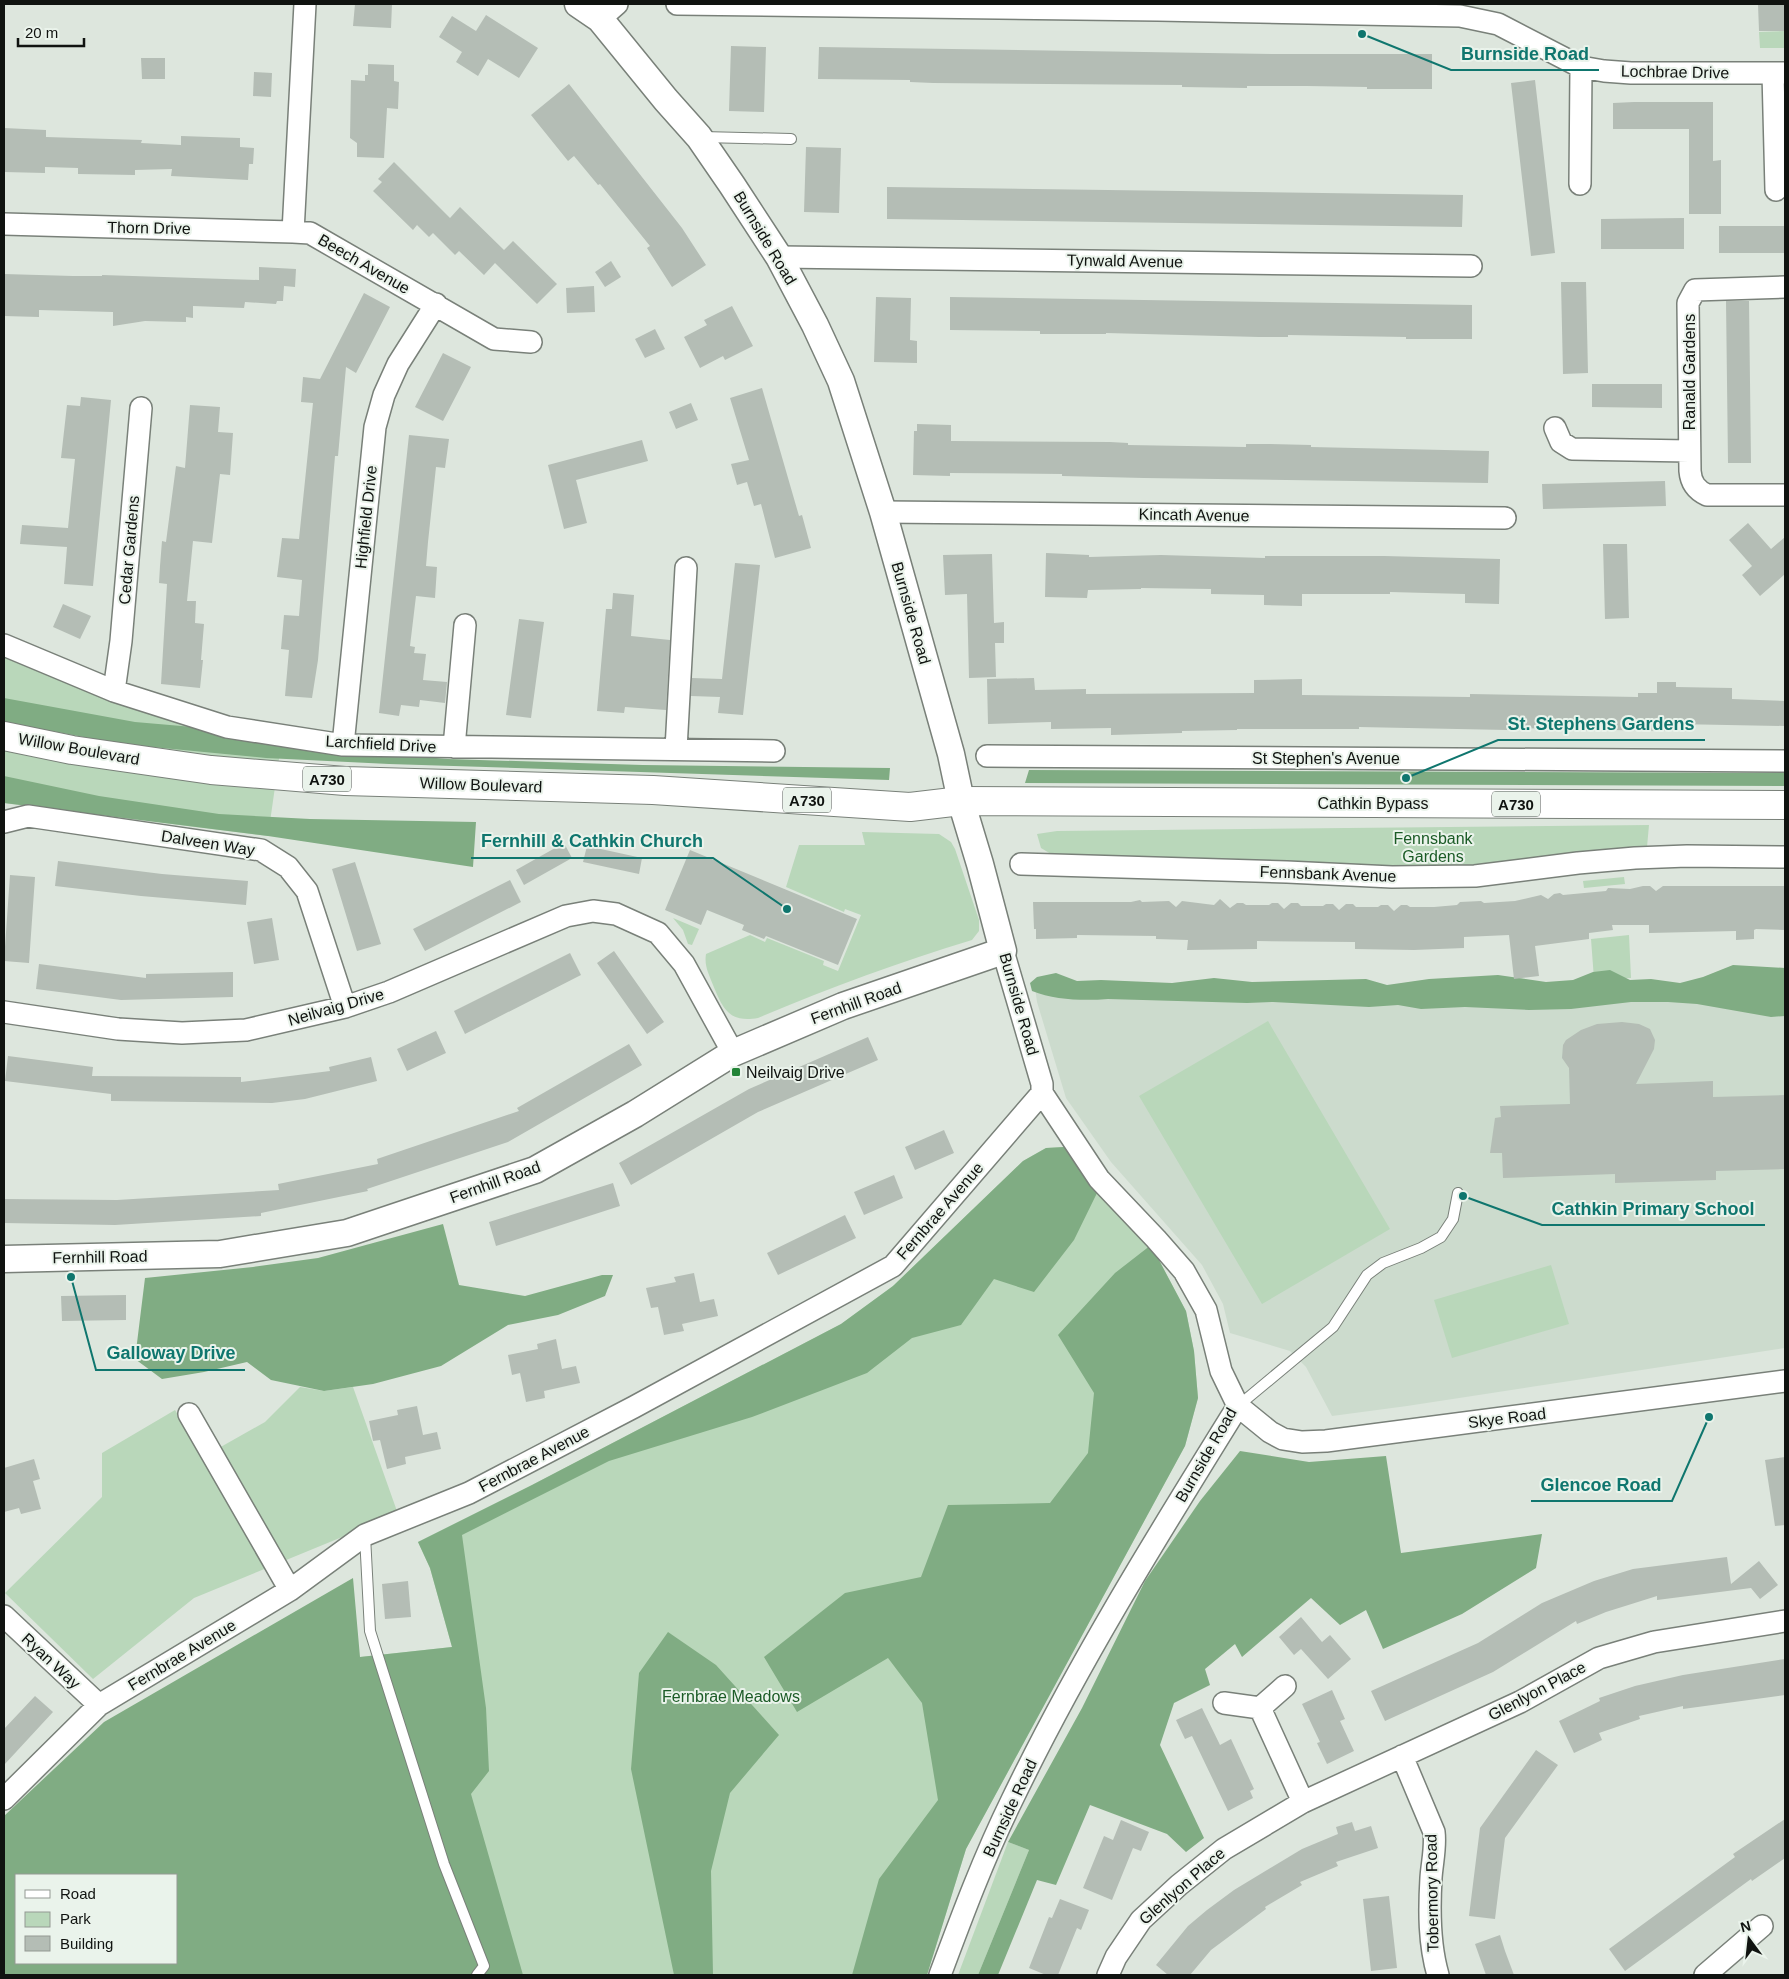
<svg xmlns="http://www.w3.org/2000/svg" width="1789" height="1979" font-family="Arial,sans-serif">
<style>
.built{fill:#ccdbcd}
.green{fill:#b9d7ba}
.forest{fill:#80ac83;fill-rule:evenodd}
.building{fill:#b4bdb5}
.lines{fill:none;stroke-linecap:round;stroke-linejoin:round}
.service-casing{stroke:#798079;stroke-width:12}
.minor-casing{stroke:#798079;stroke-width:24}
.tertiary-casing{stroke:#798079;stroke-width:29}
.primary-casing{stroke:#798079;stroke-width:30}
.service{stroke:#fff;stroke-width:10}
.minor{stroke:#fff;stroke-width:21}
.tertiary{stroke:#fff;stroke-width:26}
.primary{stroke:#fff;stroke-width:28}
.poi-dot{fill:#228437;stroke:#eaf3eb;stroke-width:2}
.labels{text-anchor:middle;dominant-baseline:central;stroke-width:4;stroke-linejoin:round;paint-order:stroke}
.shield{fill:#eaf3eb;stroke:#515652;stroke-width:1}
.shield-label{font-size:15px;font-weight:bold;fill:#101310}
.street-label{font-size:16px;fill:#101310;stroke:#eaf3eb}
.park-label{font-size:16px;fill:#1b5b26;stroke:#eaf3eb}
.poi-label{font-size:16px;fill:#101310;stroke:#eaf3eb;text-anchor:start}
.leader{fill:none;stroke:#0f766e;stroke-width:2}
.callout-dot{fill:#0f766e;stroke:#eaf3eb;stroke-width:2}
.callout-label{font-size:18px;text-anchor:middle;font-weight:bold;fill:#0f766e;stroke:#eaf3eb;stroke-width:4;stroke-linejoin:round;paint-order:stroke}
</style>
<rect width="100%" height="100%" fill="#dde6dd"/>
<path class="built" d="M1035,987L1634,998L1785,1009V1348L1407,1406L1332,1416L1306,1367L1290,1351L1230,1333L1223,1304L1202,1265L1111,1162L1066,1098L1037,1002Z"/>
<path class="green" d="M1785,31V48H1760L1759,32Z
M4,650L281,745L268,836L4,803Z
M1649,825L1647,847L1499,864L1434,868L1051,854L1041,848L1037,834L1057,831Z
M862,832L939,834L951,842L955,849L979,920V931L972,940C899,962 829,988 758,1018C729,1023 723,1009 713,985C709,974 704,966 706,954L750,935L765,942L767,938L824,961L823,965L838,971L861,915L845,909L844,912L786,887L799,845H865Z
M1624,877L1625,884L1584,888L1583,881Z
M673,918L699,929L692,945L688,944L683,930Z
M1629,935L1631,978L1594,979L1591,939Z
M1268,1021L1390,1229L1262,1304L1139,1096Z
M1064,1147L1097,1193L1151,1245L1186,1311L1194,1351L1198,1398L1185,1446L966,1849L927,1975H459L360,1657L452,1647L430,1568L418,1542L532,1485L841,1324L893,1286L1023,1161L1046,1148Z
M1551,1265L1569,1324L1452,1358L1434,1300Z
M300,1387L324,1391L353,1387L398,1514L194,1598L93,1679L5,1593L102,1497V1453L175,1410L203,1457L265,1422Z
M1008,1842L1029,1850L978,1975H958Z"/>
<path class="forest" d="M4,698L135,722L193,727L281,745L448,759L643,765L890,768L889,780L389,764L266,758L121,744L4,722Z
M1029,770L1785,773V786L1025,783Z
M4,776L99,796L219,814L310,819L476,822L473,867L268,836L4,803Z
M1733,965L1785,968V1016L1771,1017L1697,1004L1668,1002H1631L1571,1009L1529,1010L1465,1007L1421,1009L1398,1005L1369,1007L1273,1002L1247,1003L1108,999C1083,1001 1055,1000 1032,991L1030,983L1037,977L1056,973L1077,981L1101,980L1172,983L1214,978L1252,982L1366,979L1387,985L1429,979L1498,975L1546,982L1573,980L1593,972L1610,970L1630,980L1651,979L1680,983L1703,977Z
M1064,1147L1097,1193L1074,1240L1034,1292L994,1279L961,1325L912,1338L867,1373L752,1417L609,1461L462,1535L486,1708L489,1771L471,1794L523,1975H4V1816L104,1722L353,1578L360,1657L452,1647L430,1568L418,1542L532,1485L841,1324L893,1286L1023,1161L1046,1148ZM16,1875H176V1963H16Z
M443,1224L459,1285L525,1296L602,1275H613L605,1296L558,1315L508,1325L441,1366L373,1384L324,1391L271,1380L247,1362L204,1372L162,1379L135,1359L145,1278L253,1267L318,1258Z
M1151,1245L1186,1311L1194,1351L1198,1398L1185,1446L966,1849L927,1975H852L879,1879L938,1800L922,1703L888,1658L797,1712L764,1657L845,1593L921,1577L948,1505L1050,1503L1088,1453L1094,1393L1058,1335L1115,1273Z
M1240,1451L1309,1462L1386,1456L1401,1553L1542,1534L1536,1568L1462,1614L1383,1649L1366,1610L1340,1625L1311,1598L1242,1657L1235,1644L1205,1669L1210,1685L1174,1703L1160,1745L1204,1838L1186,1852L1167,1834L1090,1805L1056,1885L1037,1880L998,1975H978L1029,1850L1008,1842L1082,1708L1145,1581L1200,1501Z
M668,1632L716,1665L779,1735L730,1793L711,1871L713,1975H674L631,1769L639,1673Z"/>
<path class="building" d="M355,4H392L391,28L353,26Z
M1758,4H1785V31H1759Z
M486,15L538,48L519,78L488,59L478,76L456,62L462,52L439,37L452,16L476,31Z
M731,46L766,47L764,112L729,111Z
M819,47L1276,54H1432V89H1367V87L1307,86H1247V88L1182,87V85L933,83L910,82V80L818,79Z
M141,58H165V79H142Z
M368,64L394,65V81L399,82L398,109L387,108L384,158L357,157V143L350,138L351,80L365,81V75H368Z
M254,72L272,73L271,97L253,96Z
M1535,80L1555,253L1531,256L1511,83Z
M569,84L682,228L706,265L672,287L647,248L650,246L600,184L598,185L574,156L568,161L531,115Z
M1634,102H1713V161L1721,160V214H1689V129H1613V103Z
M4,128L46,130V137L142,140L141,143L181,145V136L240,138V147L254,148L253,164H249L248,180L171,176L172,169L135,170V175L78,174V168L45,167V173L4,172Z
M806,147L841,148L839,213L804,212Z
M394,162L450,218L460,207L504,250L513,241L557,284L537,304L495,263L484,275L459,251L455,255L433,233L429,237L417,225L413,230L373,191L382,182L378,179Z
M887,187L1463,195L1462,227L887,219Z
M1684,218V249H1601V219Z
M1719,226H1785V253H1719Z
M611,261L621,277L605,287L595,272Z
M259,267L296,269L295,287L284,286L283,301H277L276,304L245,302L244,308L193,306V318L186,317V322L145,321L113,326V312L39,310V317L4,316V274L73,276H102V275L259,280Z
M1561,282H1586L1588,373L1563,374Z
M594,286L595,312L567,313L566,288Z
M364,293L390,307L356,373L346,367L338,456H335L318,660L312,698L285,696L289,650L281,649L284,615L299,616L302,580L277,577L282,538L299,539L313,403L301,402L303,377L320,379Z
M876,297L911,298L910,340L917,341V363L874,362Z
M950,297L1472,305V339H1406V337L1288,335V337H1259L1106,333V334H1040V331L950,330Z
M1726,301H1749L1751,463H1728Z
M732,306L753,346L725,360L723,356L700,368L684,337L707,325L704,320Z
M655,329L665,349L645,358L635,339Z
M443,353L471,367L443,421L415,407Z
M1592,384H1662V408L1592,407Z
M762,388L799,516L802,515L811,548L775,558L761,504L754,506L747,482L737,485L731,464L749,460L730,398Z
M81,397L111,400L93,586L64,584L67,547L20,544L22,525L68,528L75,459L61,458L67,405L80,406Z
M691,403L698,420L676,429L669,412Z
M190,405L220,407L218,432L233,433L230,475L220,474L212,543L193,541L187,601H196L195,623L204,624L201,660H203L200,688L161,684L167,584L159,583L160,566L162,541L166,542L176,466L185,468Z
M917,424L951,425V441L1110,442L1128,443V445L1246,447V444H1269L1311,445V447L1489,451L1488,483L1144,478L1062,476V474L950,473V476L913,475L914,431H917Z
M409,435L449,439L445,468L436,467L428,542L426,566L437,567L435,598L416,596L410,646L415,647L414,653L426,654L423,680L447,682L445,703L420,700L419,707L401,705L399,716L379,713Z
M642,440L648,461L576,480L587,523L564,529L548,465Z
M1665,481L1666,506L1543,509L1542,484Z
M1748,523L1771,549L1785,537V574L1760,596L1742,575L1752,566L1729,540Z
M1603,544H1627L1629,618L1605,619Z
M1046,553L1089,555V557L1161,555L1265,558V556H1384L1500,559L1499,604L1465,603V594L1390,592V594H1302V606L1264,605V595L1211,594V589L1141,588V589L1088,590L1087,598L1045,597Z
M992,554L994,623L1004,622V643H995L996,677L969,678L967,594L945,595L943,555Z
M735,563L760,565L743,715L718,713L720,697L691,696L692,678L722,679Z
M613,593L634,595L631,636L670,640L666,710L625,707L624,713L597,711L606,609H612Z
M63,604L91,616L80,639L53,627Z
M519,619L544,622L531,718L506,715Z
M1034,678L1035,690L1086,689V694L1254,693V680L1302,679V695L1470,697V694L1638,697V693H1657V682H1676V687L1732,688V699L1785,701V726L1675,724V731L1612,730V731H1575V729L1507,728V730L1359,727V729H1237V730L1182,731V733L1111,735V728L1051,729V722L988,724L987,679Z
M564,843L572,858L524,885L516,870Z
M587,846L642,858L639,874L583,862Z
M690,850L857,919L838,965L766,936L764,939L742,930L744,925L707,910L701,925L665,910Z
M58,861L162,874L248,881L246,905L141,896L55,886Z
M355,862L381,944L357,951L332,869Z
M10,875L35,877L29,963L4,961Z
M510,880L521,902L425,951L413,929Z
M1643,886H1650L1656,891L1663,886H1785V930L1756,929L1754,930V939L1736,940V931L1649,933V925H1612L1613,930L1589,933V939L1535,946L1539,976L1514,979L1509,935L1464,937V948L1414,950L1355,949V942L1257,941V949L1187,950L1188,940L1156,939V936L1077,935V938L1036,939V929H1034L1033,902H1131L1140,900L1142,902L1169,901L1176,907L1182,901L1214,905L1220,899L1230,908L1237,903H1243L1246,905H1269L1272,903H1278L1284,909L1291,903H1298L1301,906H1323L1326,904H1333L1339,910L1346,904H1353L1356,907H1378L1381,905H1388L1394,911L1401,905H1407L1410,907H1434L1457,905L1460,902L1481,901L1484,903L1515,901L1541,895L1548,899L1554,894L1560,893L1563,895L1606,891L1608,888L1630,889Z
M272,918L279,960L254,964L247,922Z
M614,951L664,1022L647,1034L597,963Z
M570,953L581,975L465,1034L454,1011Z
M39,964L146,978V974L233,972V997L121,1000L36,989Z
M1622,1022L1639,1024L1650,1029L1655,1040L1654,1049L1636,1084L1713,1081V1097L1785,1095V1169L1716,1171V1180L1615,1183V1174L1503,1178L1502,1153H1490L1495,1118L1501,1117L1500,1106L1570,1104L1569,1068L1562,1058L1563,1045L1566,1040L1581,1030L1597,1024Z
M436,1031L446,1053L407,1071L397,1049Z
M868,1037L878,1060L758,1112L631,1185L619,1163L749,1089Z
M629,1044L642,1065L508,1142L367,1189L368,1191L261,1213V1216L115,1225L4,1223V1199L117,1200L279,1190L278,1184L378,1164L377,1159L519,1111L517,1108Z
M8,1056L93,1067L92,1076L241,1077V1082L330,1071L329,1067L371,1057L377,1081L305,1099L272,1103L111,1101V1094L5,1081Z
M944,1130L954,1153L915,1170L905,1147Z
M894,1175L903,1198L864,1215L854,1192Z
M613,1183L620,1206L496,1246L489,1222Z
M845,1215L856,1238L778,1275L767,1253Z
M694,1273L700,1302L714,1299L718,1316L682,1324L684,1331L664,1335L658,1307L651,1308L646,1288L676,1282L674,1277Z
M126,1295V1320L62,1321L61,1296Z
M556,1339L562,1369L576,1366L580,1383L544,1391L545,1398L526,1402L520,1373L512,1375L508,1355L538,1349L537,1344Z
M417,1406L423,1435L437,1432L441,1449L405,1457L406,1464L387,1469L380,1440L373,1441L369,1421L398,1415L397,1410Z
M1785,1457V1525L1775,1526L1765,1460Z
M34,1459L40,1479L33,1481L41,1509L21,1514L19,1508L4,1512V1468Z
M1727,1557L1731,1584L1759,1561L1778,1585L1760,1599L1751,1588L1657,1600V1596L1606,1612L1577,1624L1576,1621L1493,1672L1385,1721L1371,1691L1478,1643L1542,1603L1594,1581L1633,1569Z
M408,1581L411,1617L385,1619L382,1584Z
M1301,1617L1322,1642L1330,1635L1351,1659L1328,1679L1301,1649L1294,1655L1279,1637Z
M1785,1659V1695L1683,1709V1706L1639,1716L1640,1719L1599,1733L1602,1740L1574,1753L1559,1721L1600,1701L1599,1698L1635,1686L1683,1675Z
M1332,1690L1345,1719L1340,1721L1354,1751L1327,1764L1317,1743L1320,1742L1302,1704Z
M35,1696L53,1712L4,1765V1729Z
M1202,1708L1220,1745L1231,1739L1254,1789L1250,1791L1253,1798L1228,1811L1192,1736L1185,1739L1176,1720Z
M1536,1750L1558,1765L1505,1838L1495,1919L1469,1916L1480,1828Z
M1785,1819V1858L1752,1881L1751,1879L1625,1971L1609,1949L1735,1857L1733,1854Z
M1121,1820L1149,1832L1141,1851L1133,1848L1112,1900L1083,1888L1104,1836L1113,1840Z
M1352,1822L1355,1831L1371,1826L1378,1848L1336,1862L1338,1866L1300,1882L1302,1885L1265,1907L1266,1909L1211,1950L1190,1975H1168L1156,1965L1188,1926L1207,1910L1234,1890L1302,1849L1338,1834L1336,1827Z
M1389,1896L1397,1968L1371,1971L1363,1899Z
M1060,1899L1089,1910L1081,1930L1077,1928L1058,1975H1046L1029,1968L1049,1917L1052,1918Z
M1500,1935L1505,1951L1514,1975H1486L1475,1944Z"/>
<g class="lines">
<g class="service-casing">
<path id="service" d="M702,137L791,139
M1238,1406L1333,1327L1367,1275L1383,1263L1421,1248L1441,1237L1453,1219L1458,1193
M365,1536L370,1631L444,1864L484,1966L477,1975"/>
</g>
<g class="minor-casing">
<path id="minor" d="M305,4L293,232L310,233L494,339L531,342
M677,4L1158,10L1460,16L1498,24L1581,67L1604,71L1631,73H1785
M600,19L617,4
M1773,73L1776,190
M1580,184L1581,67
M4,224L293,232
M779,257L1471,266
M1785,287L1695,290L1688,303L1690,471C1691,483 1696,490 1707,495H1785
M1555,428L1561,442L1572,449L1689,451
M883,512L1505,518
M4,645L114,691L227,727L343,745L774,751
M114,691L121,641L141,408
M343,745L375,427L384,395L398,364L436,304
M454,747L465,625
M676,749L686,568
M987,756L1785,761
M4,822L28,816L261,850L288,867L307,891L345,1007
M1021,864L1287,872L1392,877L1475,876L1578,863L1635,858L1687,856L1785,857
M1003,951L1042,1084V1093L1099,1179L1156,1239L1184,1271L1206,1310L1221,1371L1238,1406L1270,1432L1283,1439L1302,1442L1326,1441L1785,1381
M4,1012L118,1029L182,1033L246,1030L345,1007L389,992L566,916L593,911L616,914L658,933L684,964L733,1053
M189,1414L290,1590
M4,1616L99,1705
M1224,1703L1260,1708
M1260,1708L1303,1802
M1260,1708L1285,1686
M1402,1756L1434,1832C1436,1847 1432,1863 1431,1878C1429,1911 1429,1944 1438,1975
M4,1799L99,1705L290,1590L365,1535L469,1493L634,1407L893,1266L1042,1093
M940,1975C962,1916 984,1857 1012,1800C1078,1663 1158,1535 1238,1406
M1108,1975L1116,1957L1141,1920L1179,1885L1224,1849L1303,1802L1520,1702L1599,1658L1654,1642L1785,1621
M1705,1975L1762,1926"/>
</g>
<g class="tertiary-casing">
<path id="tertiary" d="M4,1259L220,1254L347,1233L535,1170L635,1114L733,1053L843,1006L1003,951L980,864L961,801L951,754L883,512L841,381L815,325L779,257L732,185L699,137L666,100L600,19L578,4"/>
</g>
<g class="primary-casing">
<path id="primary" d="M4,736L72,750L211,770L345,781L653,790L910,807L961,801L1785,805"/>
</g>
<use href="#service" class="service"/>
<use href="#minor" class="minor"/>
<use href="#tertiary" class="tertiary"/>
<use href="#primary" class="primary"/>
</g>
<rect class="poi-dot" x="731" y="1067" width="10" height="10" rx="2.5"/>
<g class="labels">
<g class="shield">
<rect x="303" y="766.5" width="48" height="25" rx="4"/>
<rect x="783" y="787.5" width="48" height="25" rx="4"/>
<rect x="1492" y="791.5" width="48" height="25" rx="4"/>
</g>
<g class="shield-label">
<text x="327" y="779">A730</text>
<text x="807" y="800">A730</text>
<text x="1516" y="804">A730</text>
</g>
<g class="street-label">
<text transform="translate(1675 72) rotate(1)">Lochbrae Drive</text>
<text transform="translate(149 228) rotate(1)">Thorn Drive</text>
<text transform="translate(765 238) rotate(59)">Burnside Road</text>
<text transform="translate(1125 261) rotate(1)">Tynwald Avenue</text>
<text transform="translate(364 264) rotate(30)">Beech Avenue</text>
<text transform="translate(1689 372) rotate(-90)">Ranald Gardens</text>
<text transform="translate(1194 515) rotate(1)">Kincath Avenue</text>
<text transform="translate(366 517) rotate(-84)">Highfield Drive</text>
<text transform="translate(129 550) rotate(-85)">Cedar Gardens</text>
<text transform="translate(911 613) rotate(74)">Burnside Road</text>
<text transform="translate(381 744) rotate(3)">Larchfield Drive</text>
<text transform="translate(79 749) rotate(10)">Willow Boulevard</text>
<text x="1326" y="758">St Stephen's Avenue</text>
<text transform="translate(481 785) rotate(2)">Willow Boulevard</text>
<text x="1373" y="803">Cathkin Bypass</text>
<text transform="translate(208 843) rotate(9)">Dalveen Way</text>
<text transform="translate(1328 874) rotate(2)">Fennsbank Avenue</text>
<text transform="translate(856 1003) rotate(-20)">Fernhill Road</text>
<text transform="translate(1019 1004) rotate(74)">Burnside Road</text>
<text transform="translate(336 1007) rotate(-16)">Neilvaig Drive</text>
<text transform="translate(495 1182) rotate(-20)">Fernhill Road</text>
<text transform="translate(940 1211) rotate(-49)">Fernbrae Avenue</text>
<text transform="translate(100 1257) rotate(-1)">Fernhill Road</text>
<text transform="translate(1507 1418) rotate(-7)">Skye Road</text>
<text transform="translate(1206 1455) rotate(-60)">Burnside Road</text>
<text transform="translate(534 1459) rotate(-28)">Fernbrae Avenue</text>
<text transform="translate(182 1655) rotate(-31)">Fernbrae Avenue</text>
<text transform="translate(51 1661) rotate(43)">Ryan Way</text>
<text transform="translate(1537 1691) rotate(-28)">Glenlyon Place</text>
<text transform="translate(1010 1808) rotate(-65)">Burnside Road</text>
<text transform="translate(1182 1886) rotate(-41)">Glenlyon Place</text>
<text transform="translate(1432 1893) rotate(-91)">Tobermory Road</text>
</g>
<g class="park-label">
<text x="1433" y="838">Fennsbank<tspan x="1433" dy="18">Gardens</tspan></text>
<text x="731" y="1696">Fernbrae Meadows</text>
</g>
<g class="poi-label">
<text x="746" y="1072">Neilvaig Drive</text>
</g>
</g>
<path class="leader" d="M1362 34L1451 70H1599M1406 778L1498 740H1705M787 909L713 858H471M1463 1196L1542 1225H1765M71 1277L96 1370H245M1709 1417L1672 1501H1531"/>
<g class="callout-dot">
<circle cx="1362" cy="34" r="5"/>
<circle cx="1406" cy="778" r="5"/>
<circle cx="787" cy="909" r="5"/>
<circle cx="1463" cy="1196" r="5"/>
<circle cx="71" cy="1277" r="5"/>
<circle cx="1709" cy="1417" r="5"/>
</g>
<g class="callout-label">
<text x="1525" y="60">Burnside Road</text>
<text x="1601" y="730">St. Stephens Gardens</text>
<text x="592" y="847">Fernhill &amp; Cathkin Church</text>
<text x="1653" y="1215">Cathkin Primary School</text>
<text x="171" y="1359">Galloway Drive</text>
<text x="1601" y="1491">Glencoe Road</text>
</g>
<rect width="1789" height="1979" fill="none" stroke="#101310" stroke-width="10"/>
<rect x="15" y="1874" width="162" height="90" fill="#eaf3eb" stroke="#939993"/>
<rect x="25" y="1890" width="25" height="8" fill="#ffffff" stroke="#939993"/>
<text x="60" y="1899" font-size="15" fill="#101310">Road</text>
<rect x="25" y="1912" width="25" height="15" fill="#b9d7ba" stroke="#939993"/>
<text x="60" y="1924" font-size="15" fill="#101310">Park</text>
<rect x="25" y="1936" width="25" height="15" fill="#b4bdb5" stroke="#939993"/>
<text x="60" y="1949" font-size="15" fill="#101310">Building</text>
<g transform="translate(1749 1939) rotate(345)" stroke="#eaf3eb" stroke-width="4" paint-order="stroke">
<path d="M0-4L9 19L0 12L-9 19Z" fill="#101310"/>
<text y="-8" font-size="14" font-weight="bold" text-anchor="middle" fill="#101310">N</text>
</g>
<path d="M18 38v8h66v-8" fill="none" stroke="#101310" stroke-width="2.5"/>
<text x="25" y="38" font-size="15" fill="#101310" stroke="#eaf3eb" stroke-width="4" paint-order="stroke">20 m</text>
</svg>
